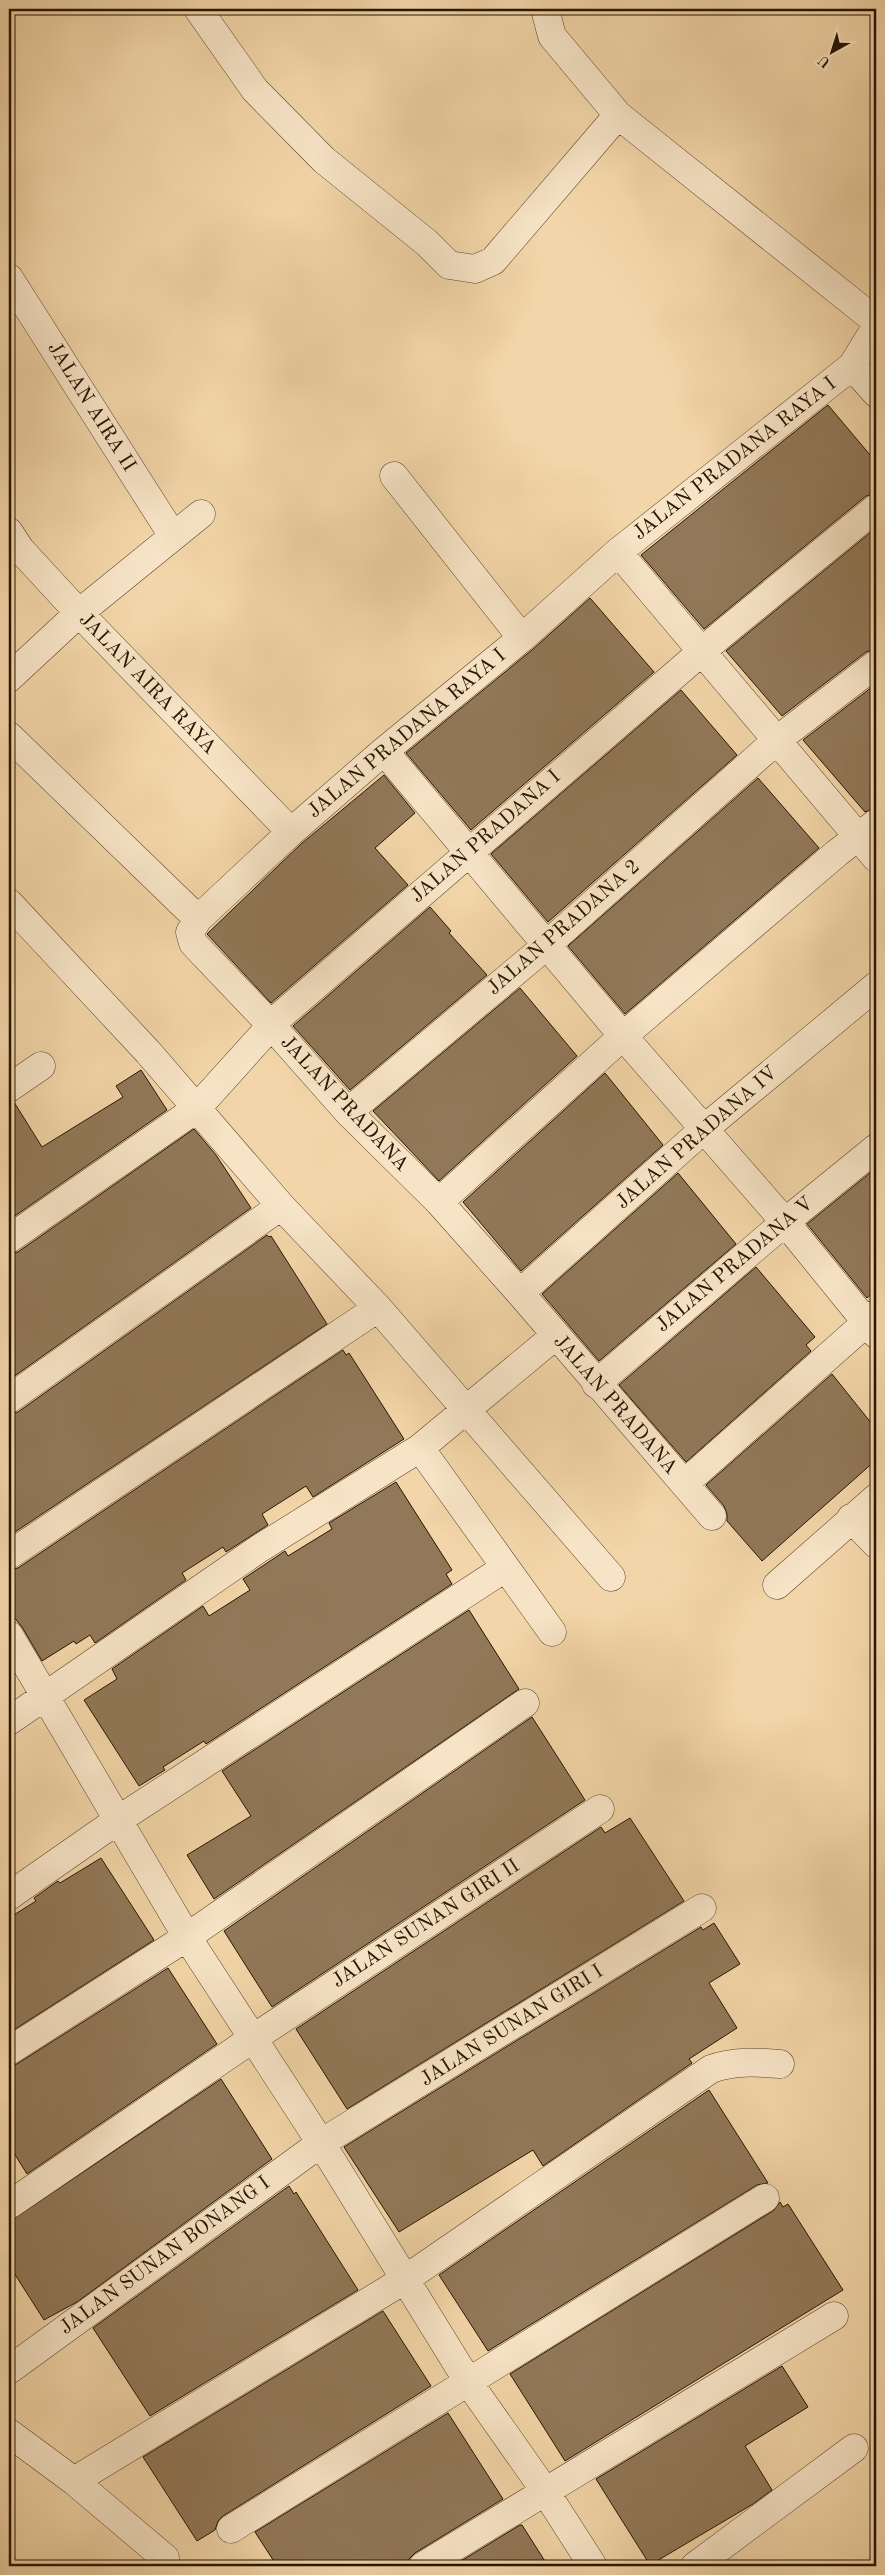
<svg xmlns="http://www.w3.org/2000/svg" width="885" height="2575" font-family="'Old Standard TT',serif">
<style>
.building{fill:#917858;stroke:#281401}
.lines{fill:none;stroke-linecap:round;stroke-linejoin:round}
.minor-casing{stroke:#5a442b;stroke-width:29}
.minor{stroke:#f7e4c6;stroke-width:28}
.labels{text-anchor:middle;dominant-baseline:central;stroke-width:4;stroke-linejoin:round;paint-order:stroke}
.street-label{font-size:20px;fill:#281401;stroke:#f7e4c6}
</style>
<rect width="100%" height="100%" fill="#f2d5a8"/>
<filter id="stains"><feTurbulence type="fractalNoise" baseFrequency=".004" numOctaves="4"/><feColorMatrix values="0 0 0 0 .2 0 0 0 0 .09 0 0 0 0 .02 0 0 0 .5 -.17"/></filter>
<radialGradient id="worn" r=".72"><stop offset=".6" stop-color="#630" stop-opacity="0"/><stop offset="1" stop-color="#630" stop-opacity=".3"/></radialGradient>
<path class="building" d="M828,405L876,462V493L866,496L704,629L641,555Z
M876,528V649L866,652L782,716L726,651Z
M590,598L654,672L471,830L406,753L532,650Z
M876,684V808L865,812L803,740Z
M681,690L737,755L548,922L491,854Z
M384,775L415,813L375,848L408,885L271,1003L207,934L301,844Z
M758,778L819,848L625,1014L568,946Z
M430,907L451,931L449,933L487,975L350,1090L293,1026Z
M520,988L577,1056L439,1181L373,1111Z
M141,1070L167,1110L9,1220V1103L14,1102L42,1147L123,1097L116,1086Z
M605,1073L663,1145L521,1271L463,1202Z
M194,1129L216,1155L251,1208L9,1380V1254L18,1252Z
M876,1168V1290L867,1298L807,1224Z
M678,1173L736,1244L599,1361L542,1294Z
M267,1235L269,1237L271,1236L327,1324L9,1536V1414L18,1412Z
M756,1267L815,1337L806,1345L811,1351L686,1462L619,1385Z
M343,1350L346,1355L349,1353L404,1439L313,1497L306,1486L262,1514L268,1525L226,1552L223,1547L182,1573L186,1580L95,1643L90,1635L76,1644L74,1641L42,1661L22,1627L9,1611V1570L18,1568Z
M832,1374L876,1429V1460L762,1561L727,1521V1514L724,1506L706,1485Z
M396,1482L452,1570L446,1574L452,1584L206,1744L204,1741L163,1767L165,1770L139,1786L84,1700L117,1679L112,1669L203,1606L209,1616L250,1590L243,1579L285,1551L288,1556L332,1529L329,1523Z
M469,1610L519,1689L214,1899L187,1855L251,1816L222,1771Z
M532,1717L585,1800L272,2007L224,1931Z
M630,1818L684,1901L347,2109L296,2029L601,1827L605,1833Z
M101,1858L154,1940L9,2033V1918L36,1901L34,1898L58,1881L60,1883Z
M714,1923L740,1964L709,1983L737,2028L689,2059L692,2063L543,2166L533,2150L399,2232L344,2147L701,1927L703,1930Z
M168,1968L217,2044L27,2174L9,2145V2066L17,2064Z
M221,2079L272,2159L77,2302L44,2320L9,2265V2222Z
M709,2090L768,2183L757,2185L488,2351L439,2275Z
M289,2186L294,2194L296,2192L358,2290L150,2416L93,2328Z
M780,2202L783,2207L788,2204L843,2290L565,2461L510,2374L773,2211Z
M383,2311L431,2386L223,2516L218,2521L215,2530L197,2541L143,2457Z
M782,2366L808,2407L745,2446L772,2490L753,2504L650,2565L596,2479Z
M448,2413L503,2499L415,2553L409,2559L407,2566H277L255,2532Z
M520,2525H522L548,2566H453Z"/>
<g class="lines">
<g class="minor-casing">
<path id="minor" d="M198,9L255,90L324,160L427,243L449,265L475,269L493,261L618,115
M545,9L552,36L618,115L876,321
M9,278L173,536
M852,366L876,393
M394,476L522,638
M9,532L20,549L79,613L291,832
M618,552L876,858
M9,678L79,613L201,514
M9,736L198,919L190,932L193,943L271,1025L348,1112L439,1202L520,1293L712,1516
M384,751L623,1036L785,1222L876,1334
M9,903L148,1052L281,1206L378,1308L611,1577
M198,919L291,832L384,751L522,638L618,552L852,366L876,327
M9,1088L41,1066
M348,1112L534,956L777,740L876,664
M439,1202L623,1036L837,853L876,823
M9,1239L196,1109L279,1017L721,635L876,508
M520,1293L704,1129L876,986
M596,1384L785,1222L876,1148
M9,1399L281,1206
M420,1448L552,1632
M684,1484L876,1314
M851,1518L876,1544
M9,1555L378,1308
M777,1585L876,1498
M9,1635L187,1937L321,2143L469,2383L545,2491L593,2566
M9,1721L257,1550L420,1448L555,1336
M9,1896L118,1820L505,1568
M9,2051L187,1937L525,1703
M9,2205L252,2039L600,1809
M9,2370L321,2143L702,1908
M9,2433L74,2481L165,2558
M74,2481L404,2280L711,2069C734,2061 755,2062 780,2064
M231,2529L765,2198
M423,2566L834,2316
M695,2566L854,2448"/>
</g>
<use href="#minor" class="minor"/>
</g>
<g class="labels">
<g class="street-label">
<text transform="translate(91 407) rotate(58)">JALAN AIRA II</text>
<text transform="translate(735 459) rotate(-38)">JALAN PRADANA RAYA I</text>
<text transform="translate(147 684) rotate(46)">JALAN AIRA RAYA</text>
<text transform="translate(407 734) rotate(-40)">JALAN PRADANA RAYA I</text>
<text transform="translate(486 837) rotate(-41)">JALAN PRADANA I</text>
<text transform="translate(564 928) rotate(-41)">JALAN PRADANA 2</text>
<text transform="translate(344 1104) rotate(47)">JALAN PRADANA</text>
<text transform="translate(697 1138) rotate(-41)">JALAN PRADANA IV</text>
<text transform="translate(735 1265) rotate(-40)">JALAN PRADANA V</text>
<text transform="translate(615 1405) rotate(49)">JALAN PRADANA</text>
<text transform="translate(426 1924) rotate(-33)">JALAN SUNAN GIRI II</text>
<text transform="translate(512 2026) rotate(-32)">JALAN SUNAN GIRI I</text>
<text transform="translate(165 2256) rotate(-36)">JALAN SUNAN BONANG I</text>
</g>
</g>
<rect width="885" height="2575" fill="none" stroke="#f2d5a8" stroke-width="30"/>
<rect x="10" y="10" width="865" height="2555" fill="none" stroke="#281401" stroke-width="2.5"/>
<rect x="15" y="15" width="855" height="2545" fill="none" stroke="#281401"/>
<g transform="translate(832 52) rotate(219)" stroke="#f7e4c6" stroke-width="4" paint-order="stroke">
<path d="M0-4L9 19L0 12L-9 19Z" fill="#281401"/>
<text y="-8" font-size="14" font-weight="bold" text-anchor="middle" fill="#281401">U</text>
</g>
<rect width="100%" height="100%" filter="url(#stains)"/>
<rect width="100%" height="100%" fill="url(#worn)"/>
</svg>
